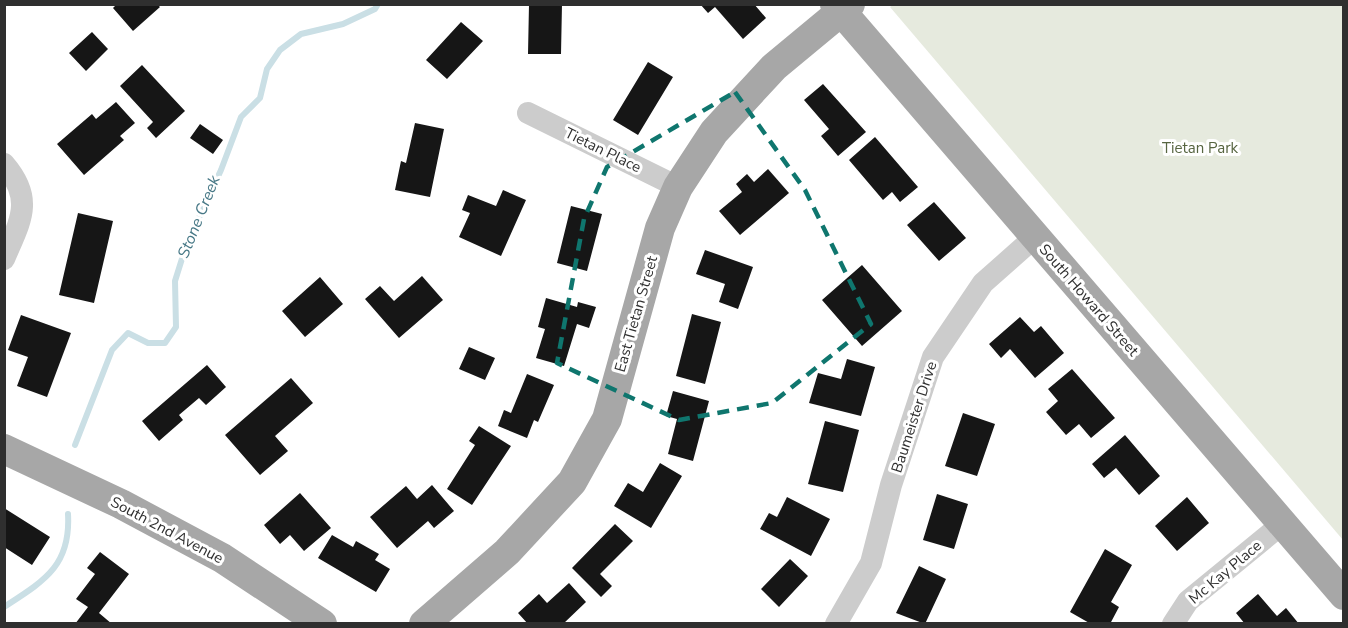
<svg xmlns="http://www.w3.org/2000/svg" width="1348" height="628" font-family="'Nunito Sans',sans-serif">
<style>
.green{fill:#e6eade}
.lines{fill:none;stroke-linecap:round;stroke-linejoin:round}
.stream{stroke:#cadfe5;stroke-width:6}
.building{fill:#161616}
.minor{stroke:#ccc;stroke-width:22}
.major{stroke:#a7a7a7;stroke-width:30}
.marked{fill:none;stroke:#0f766e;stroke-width:4.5;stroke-dasharray:12 8;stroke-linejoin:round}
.labels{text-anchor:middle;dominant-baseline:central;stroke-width:6;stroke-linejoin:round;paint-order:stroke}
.park-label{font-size:15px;fill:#576541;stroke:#fff}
.street-label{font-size:15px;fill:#2f2f2f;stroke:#fff}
.water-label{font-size:16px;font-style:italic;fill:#477886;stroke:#fff}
</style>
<rect width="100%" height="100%" fill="#fff"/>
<path class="green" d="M894,4L1343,5V540L890,7Z"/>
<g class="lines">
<path class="stream" d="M75,445L112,350L128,333L148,343H165L176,327L175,281L186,246L221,170L241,117L260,98L267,69L280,50L301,34L343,24L375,9L378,4
M4,607C44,581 71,566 68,514"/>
</g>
<path class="building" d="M117,4H157L160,7L133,31L113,8Z
M529,4H562L561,54H528Z
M700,4H754L766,18L743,39L715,7L708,13Z
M461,22L483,41L447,79L426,60Z
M92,32L108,49L86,71L69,53Z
M648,62L673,77L638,135L613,120Z
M142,65L185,111L156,138L147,128L153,122L120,86Z
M823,84L866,132L838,156L821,136L829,129L804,100Z
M116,102L135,123L120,136L124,140L84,175L57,144L92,114L96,119Z
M415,123L444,129L430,197L395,190L401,161L406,163Z
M200,124L223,140L213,154L190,138Z
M875,137L918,187L900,202L892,192L883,200L849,160Z
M768,169L789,193L740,235L719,211L742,192L736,184L747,174L754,182Z
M503,190L526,200L501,256L459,237L470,213L462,210L468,195L496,206Z
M934,202L966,238L939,261L907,225Z
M571,206L602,214L587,271L557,263Z
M78,213L113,221L94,303L59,295Z
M705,250L753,267L738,309L719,302L725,284L696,274Z
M862,265L902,311L862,346L822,300Z
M422,276L443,300L399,338L365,299L380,286L394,301Z
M320,277L343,304L305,337L282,311Z
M546,298L577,307L578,302L596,307L589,328L577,324L564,366L536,358L545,329L538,327Z
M692,314L721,322L705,384L676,376Z
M21,315L71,333L47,397L17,386L28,357L8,350Z
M1020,317L1034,332L1041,326L1064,353L1035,378L1010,349L1001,358L989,344Z
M469,347L495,358L485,380L459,369Z
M847,359L875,367L861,416L809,403L818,373L841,379Z
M207,365L226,387L206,405L199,398L179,415L183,420L159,441L142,421Z
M1072,369L1115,418L1091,438L1079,424L1066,435L1046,412L1058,401L1048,389Z
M527,374L554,385L538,422L534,420L527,438L498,426L504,410L511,413Z
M291,378L313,403L275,436L288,451L260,475L225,435Z
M673,391L709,401L693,461L668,454L677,419L666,416Z
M963,413L995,424L977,476L945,466Z
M825,421L859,430L843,492L808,484Z
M479,426L511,446L472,505L447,489L475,445L469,441Z
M1125,435L1160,476L1139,495L1116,468L1104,478L1092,464Z
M660,463L682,476L651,528L614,506L628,483L643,492Z
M432,485L454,511L434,528L428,521L397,548L370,517L406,486L417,499Z
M300,493L331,528L304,551L290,535L280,544L264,525Z
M937,494L968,504L954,549L923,540Z
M787,497L830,519L811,556L760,529L769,513L777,517Z
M1187,497L1209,523L1177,551L1155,526Z
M4,508L50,537L32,565L4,547Z
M615,524L633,541L600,574L612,586L601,597L572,568Z
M332,535L353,547L356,541L379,554L375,560L390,569L376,592L318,558Z
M1105,549L1132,565L1111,602L1119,607L1110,624H1091L1070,612Z
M100,552L129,574L99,613L112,624H75L88,607L76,599L95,574L87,568Z
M790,559L808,576L779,607L761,589Z
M919,566L946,579L925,624L896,613Z
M569,583L586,602L563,624H528L518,613L539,594L547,603Z
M1258,594L1277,616L1286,608L1299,624H1245L1236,613Z"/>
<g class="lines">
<path class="minor" d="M528,113L678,187
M4,164C35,200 20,221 4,259
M836,624L871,563L891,485L933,357L983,283L1035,237
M1173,624L1188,601L1282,524"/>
<path class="major" d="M835,4L1344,595
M4,449L121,504L222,558L322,624
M424,624L507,552L572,482L607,419L660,228L678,187L714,132L774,67L850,4"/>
</g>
<path class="marked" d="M735,92L805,190L871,324L772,403L679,420L557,363L584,219L607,167Z"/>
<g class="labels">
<g class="park-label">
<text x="1200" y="148">Tietan Park</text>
</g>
<g class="street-label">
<text transform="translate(603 150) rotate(26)">Tietan Place</text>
<text transform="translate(1089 300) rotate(49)">South Howard Street</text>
<text transform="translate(636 314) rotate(-74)">East Tietan Street</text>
<text transform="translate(914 417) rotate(-72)">Baumeister Drive</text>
<text transform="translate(167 530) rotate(28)">South 2nd Avenue</text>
<text transform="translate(1225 572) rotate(-40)">Mc Kay Place</text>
</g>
<g class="water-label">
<text transform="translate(199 217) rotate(-68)">Stone Creek</text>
</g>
</g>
<rect width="1348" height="628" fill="none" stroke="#2f2f2f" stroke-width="12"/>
</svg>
